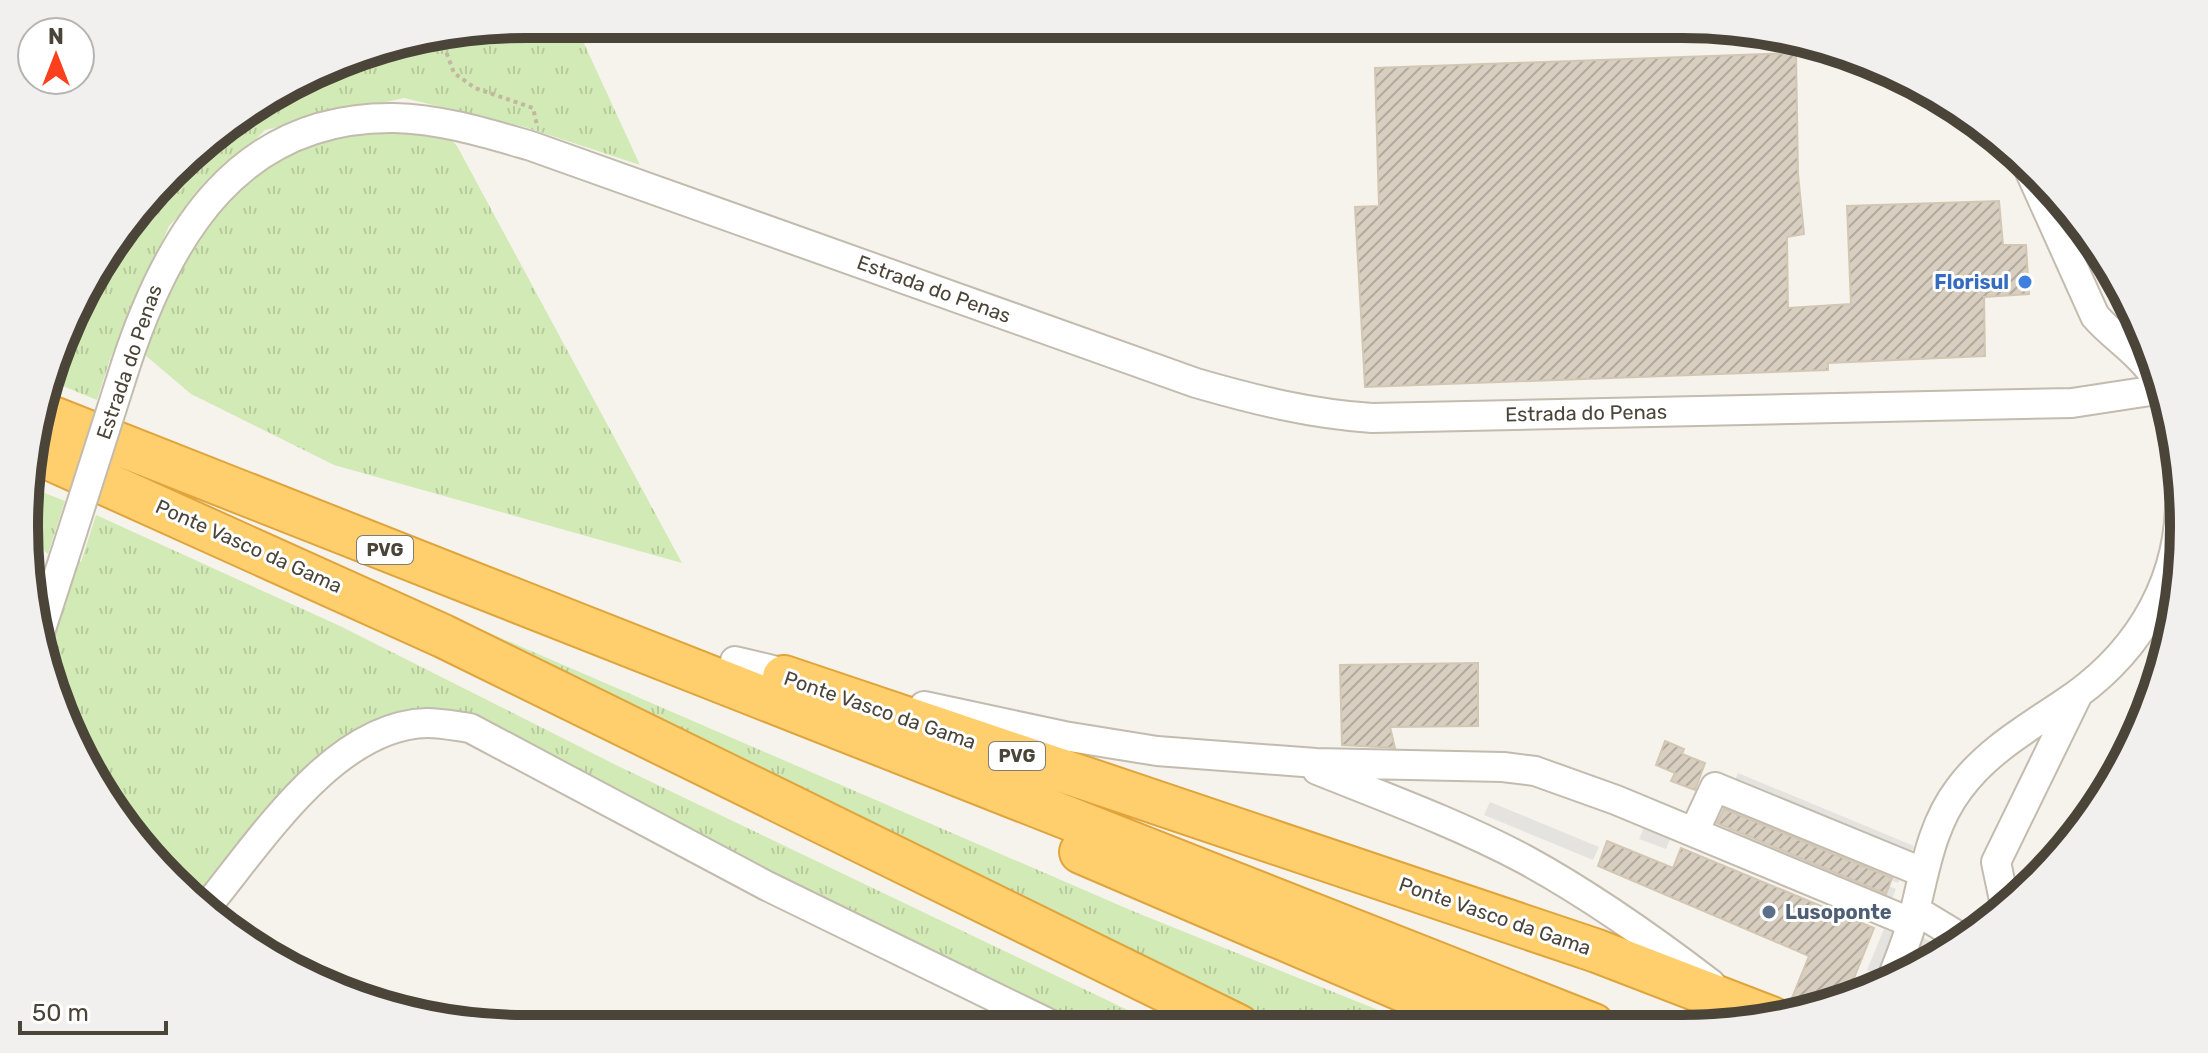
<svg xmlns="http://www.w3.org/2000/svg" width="2208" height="1053" font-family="Rubik,sans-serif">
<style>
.grass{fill:url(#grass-tufts)}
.parking{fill:#e5e3e0}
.building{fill:url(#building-hatch);stroke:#d3c7b4;stroke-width:2}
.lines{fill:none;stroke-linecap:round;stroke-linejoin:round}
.minor-casing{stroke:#c2bbae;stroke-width:32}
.highway-casing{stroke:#e0a43c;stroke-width:46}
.path{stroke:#c4b79f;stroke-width:4;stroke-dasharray:4 4;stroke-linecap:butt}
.minor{stroke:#fff;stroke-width:28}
.highway{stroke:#ffcf6e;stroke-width:42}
.minor-bridge-casing{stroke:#c2bbae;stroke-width:32;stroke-linecap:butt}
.minor-bridge{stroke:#fff;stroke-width:28}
.shop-dot{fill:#3f7fe0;stroke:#fff;stroke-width:3}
.service-dot{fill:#5c6f8a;stroke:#fff;stroke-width:3}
.labels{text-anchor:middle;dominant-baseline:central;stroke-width:6;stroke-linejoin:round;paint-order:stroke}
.shield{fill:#fff;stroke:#817c74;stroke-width:2}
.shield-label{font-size:18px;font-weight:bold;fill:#4b4439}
.shop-label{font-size:20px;font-weight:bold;fill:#366cbe;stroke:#fff;text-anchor:end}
.street-label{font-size:20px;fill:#4b4439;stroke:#fff}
.service-label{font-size:20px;font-weight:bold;fill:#4e5e75;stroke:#fff;text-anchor:start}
.rim{fill:none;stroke:#4b4439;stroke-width:10}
</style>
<defs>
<pattern id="grass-tufts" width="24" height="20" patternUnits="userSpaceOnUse" patternTransform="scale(2)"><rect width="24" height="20" fill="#d2eab5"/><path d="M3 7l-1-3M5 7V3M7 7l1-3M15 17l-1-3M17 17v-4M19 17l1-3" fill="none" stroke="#b6ca9c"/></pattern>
<pattern id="building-hatch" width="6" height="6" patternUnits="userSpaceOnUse" patternTransform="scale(2)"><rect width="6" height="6" fill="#d8cfc1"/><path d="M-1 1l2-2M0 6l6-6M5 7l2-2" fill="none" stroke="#b1aa9e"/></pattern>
</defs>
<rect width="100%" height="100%" fill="#f6f3ec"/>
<path class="grass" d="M526,24H575L640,165L525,127L404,98L265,130L169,226L110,359L97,400L53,382L108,248L220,128L365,51Z
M392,127L445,133L457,146L682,563L334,465L191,394L145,355L180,267L226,198L304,144Z
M32,488L65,501L48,554L30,539Z
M96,515L340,626L616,765L1163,1027H1072L498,731L416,709L328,747L193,902L76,749L40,632L64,558L81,562Z
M433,616H450L1135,912L1418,1026H1250Z"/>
<path class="parking" d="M1738,773L1914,846L1909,859L1732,787Z
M1727,798L1904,870L1898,883L1721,812Z
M1490,802L1599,847L1593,860L1484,815Z
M1719,817L1896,889L1891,902L1713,830Z
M1645,825L1672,835L1666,849L1639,839Z
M1884,929L1897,934L1880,975L1867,970Z
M1919,936L1932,942L1924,962L1903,974Z"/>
<path class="building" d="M1796,53L1798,174L1804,234L1787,237L1788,308L1851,304L1847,206L1999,201L2003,245H2026L2029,294L1984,297L1985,356L1828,363V370L1365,387L1355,207L1379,206L1375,68Z
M1478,663V726L1390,727L1395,748L1342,745L1340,665Z
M1665,741L1684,749L1682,754L1705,763L1695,790L1671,781L1675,773L1656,765Z
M1724,809L1892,878L1886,894L1717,823Z
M1607,841L1673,868L1681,848L1874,928L1846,998L1794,1012L1790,1003L1809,956L1598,866Z"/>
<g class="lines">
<g class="minor-casing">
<path id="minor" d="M2027,165L2095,316C2114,338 2138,351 2154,375
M126,364C169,233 240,116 394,118C441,119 486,133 531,146L1196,383C1255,400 1311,414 1372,418L2072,403L2157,390
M40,632L64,558
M735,661L802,677
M924,706L1064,736L1157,751L1316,763L1503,767L1535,771L1616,800L1912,923
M1317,770C1387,798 1458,824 1524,859C1590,895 1651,938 1711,984
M1694,832L1715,787L1922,872
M2009,904L2004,900L1996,862L2078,694
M204,910C259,844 333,725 427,723C441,723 456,726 470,728L767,886L1056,1027
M1915,910L1963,939
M1892,978C1900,957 1909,936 1914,914C1925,871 1931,826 1959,789C1986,752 2026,729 2063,704C2132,659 2177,591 2180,508"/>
</g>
<g class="highway-casing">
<path id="highway" d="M40,413L1593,1025
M33,451L443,636L1238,1026
M784,677L1597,951L1771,1018
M1081,852L1487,1026"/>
</g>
<path class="path" d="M441,38L454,73L475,88L533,108L537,125"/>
<use href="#minor" class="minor"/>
<use href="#highway" class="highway"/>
<g class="minor-bridge-casing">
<path id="minor-bridge" d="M64,558L126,364"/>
</g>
<use href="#minor-bridge" class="minor-bridge"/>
</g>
<circle class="shop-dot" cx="2025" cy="282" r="8"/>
<circle class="service-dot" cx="1769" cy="912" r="8"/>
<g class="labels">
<g class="shield">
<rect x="357" y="536" width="56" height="28" rx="6"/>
<rect x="989" y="742" width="56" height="28" rx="6"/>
</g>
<g class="shield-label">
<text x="385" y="550">PVG</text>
<text x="1017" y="756">PVG</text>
</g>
<g class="shop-label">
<text x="2009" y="282">Florisul</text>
</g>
<g class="street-label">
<text transform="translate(934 289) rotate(20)">Estrada do Penas</text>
<text transform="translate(129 362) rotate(-71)">Estrada do Penas</text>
<text transform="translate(1586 413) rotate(-1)">Estrada do Penas</text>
<text transform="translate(249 546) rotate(24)">Ponte Vasco da Gama</text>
<text transform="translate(880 710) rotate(19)">Ponte Vasco da Gama</text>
<text transform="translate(1495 916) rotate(19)">Ponte Vasco da Gama</text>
</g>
<g class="service-label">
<text x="1785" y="912">Lusoponte</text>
</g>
</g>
<path d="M0 0H2208V1053H0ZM526 38H1682A488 488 0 0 1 2170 526V527A488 488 0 0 1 1682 1015H526A488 488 0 0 1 38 527V526A488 488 0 0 1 526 38Z" fill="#f1f0ef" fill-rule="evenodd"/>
<path class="rim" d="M526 38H1682A488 488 0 0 1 2170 526V527A488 488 0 0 1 1682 1015H526A488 488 0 0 1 38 527V526A488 488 0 0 1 526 38Z"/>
<g transform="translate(56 56)"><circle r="38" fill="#ffffff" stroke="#b7b4b0" stroke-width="2"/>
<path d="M0-6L14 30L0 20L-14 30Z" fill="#fc3f1d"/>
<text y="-12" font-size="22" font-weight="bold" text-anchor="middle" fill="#4b4439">N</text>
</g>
<path d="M20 1021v12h146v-12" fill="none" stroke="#4b4439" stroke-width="4"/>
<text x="32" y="1021" font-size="24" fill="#4b4439" stroke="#ffffff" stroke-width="6" paint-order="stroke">50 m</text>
</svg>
